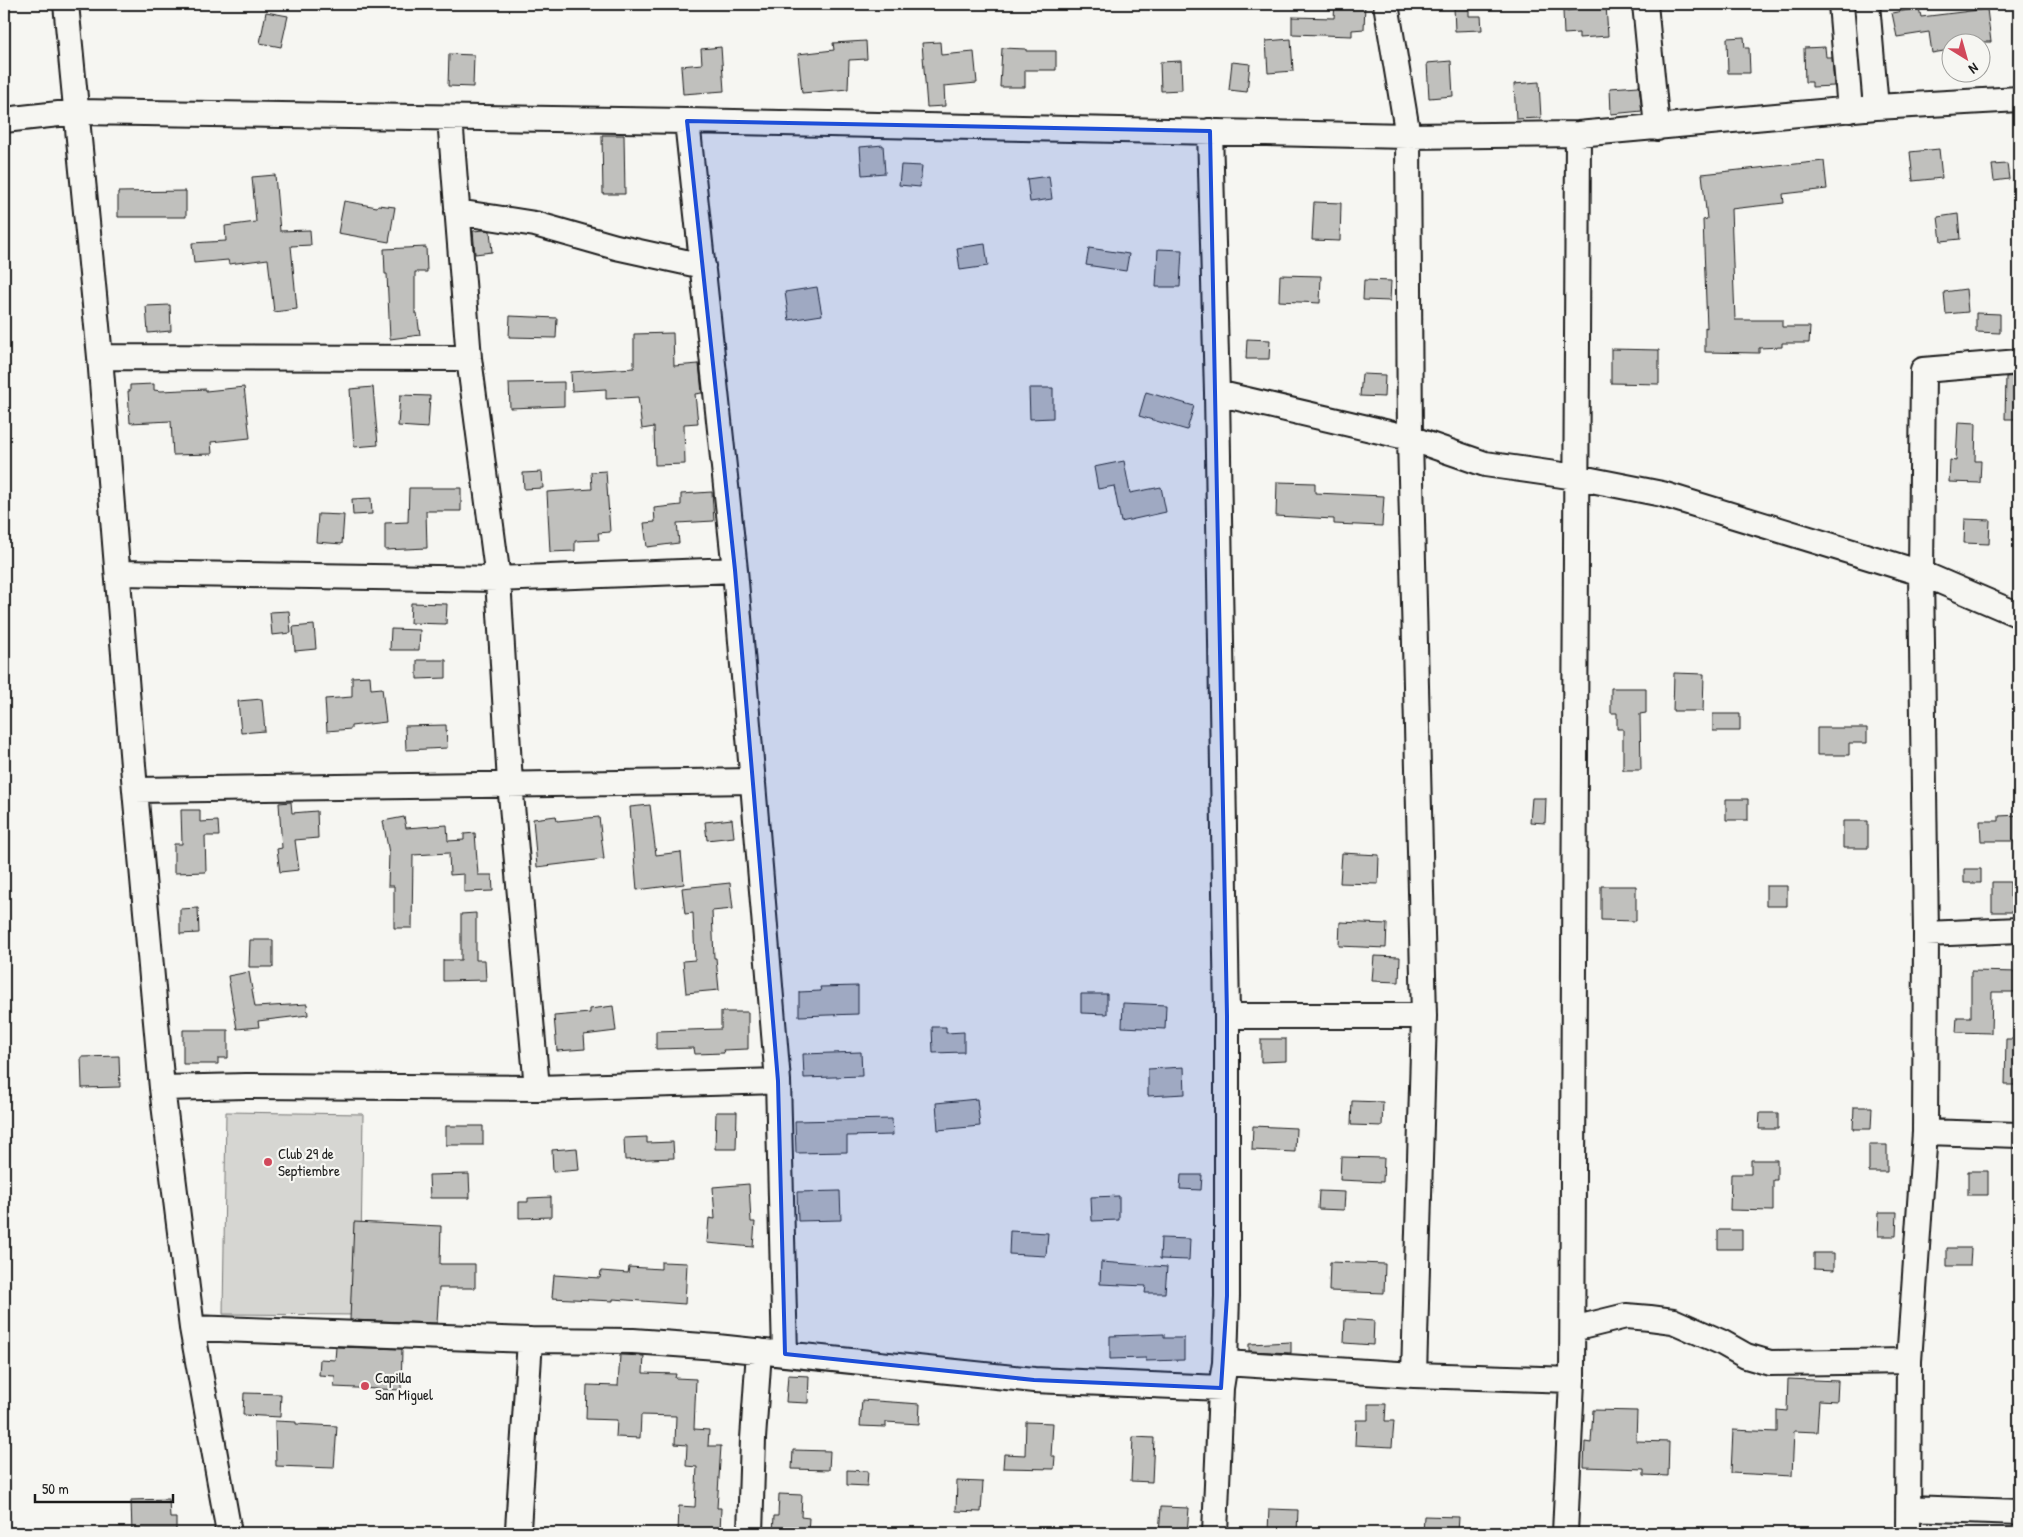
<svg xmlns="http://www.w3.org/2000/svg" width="2023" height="1537" font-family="'Patrick Hand',sans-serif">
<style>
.green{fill:#d6d6d2;stroke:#797977}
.building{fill:#c0c0bd;stroke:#1c1c1c}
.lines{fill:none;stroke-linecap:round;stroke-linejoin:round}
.minor-casing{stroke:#1c1c1c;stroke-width:28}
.minor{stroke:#f6f6f2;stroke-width:24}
.marked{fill:#1d4ed8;fill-opacity:0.2;stroke:#1d4ed8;stroke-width:4;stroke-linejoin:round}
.poi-dot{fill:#d1495b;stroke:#f6f6f2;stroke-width:2}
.labels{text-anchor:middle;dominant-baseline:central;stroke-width:4.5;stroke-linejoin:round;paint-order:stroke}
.poi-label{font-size:15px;fill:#1c1c1c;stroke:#f6f6f2;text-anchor:start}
</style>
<rect width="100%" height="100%" fill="#f6f6f2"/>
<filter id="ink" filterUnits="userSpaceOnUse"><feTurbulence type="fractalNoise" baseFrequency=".02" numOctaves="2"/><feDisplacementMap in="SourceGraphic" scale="10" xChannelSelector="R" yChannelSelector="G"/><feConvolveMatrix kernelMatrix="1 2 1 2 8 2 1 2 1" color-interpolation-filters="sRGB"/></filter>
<g filter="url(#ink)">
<path class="green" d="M226,1112L363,1114L360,1315L223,1314Z"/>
<path class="building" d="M1335,4H1365L1364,29L1352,30V36L1292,34V17L1334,18Z
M1606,5L1608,36L1579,38V33L1564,34L1563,11L1577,10V7Z
M1469,6V16H1481L1482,30L1455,31L1454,7Z
M1919,8L1921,17L1987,9L1991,42H1950V50L1932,53L1929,32L1897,37L1892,13Z
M266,12L288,16L281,47L260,43Z
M1744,37L1745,48H1749L1750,73H1728L1727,38Z
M1291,39L1293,71L1268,73L1266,41Z
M866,41L867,59L849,60L848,89L802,93L798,54L834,50L833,43Z
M940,42L941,55L974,52L977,83L944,86L945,106L927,107L922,43Z
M721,47L724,91L683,94L681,66L702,64L701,49Z
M1825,47L1826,57H1832L1834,86L1812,87V82H1805L1804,48Z
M1002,48L1026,49V51H1056V70H1025V87H1000Z
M449,54L474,55L473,87L448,86Z
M1181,61L1182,90L1161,91L1160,62Z
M1451,61L1453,96L1429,98L1427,63Z
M1232,62L1250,64L1247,92L1229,90Z
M1539,82L1541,118L1516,119L1514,84Z
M1639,86L1642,111L1611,114L1610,88Z
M602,135H624L625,194H603Z
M883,145L885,173L862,175L860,147Z
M1939,149L1942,178L1913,181L1910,152Z
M1824,161L1827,189L1783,194L1784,203L1731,209L1735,320H1782V327H1810L1809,343H1782V347L1759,348V353L1705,352V327L1707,328L1703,220L1707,219L1702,174Z
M2007,164L2009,179L1994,181L1992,165Z
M901,165L922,166L920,187L899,185Z
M275,175L280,231L310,230L311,245L291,246L297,309L274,312L268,259L229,264L228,260L194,263L192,243L226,241L225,226L256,222L252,177Z
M1049,176L1052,199L1030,202L1027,179Z
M186,191V217H118V192Z
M344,201L377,207L378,205L395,207L389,242L338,233Z
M1314,202L1341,203L1340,241L1312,240Z
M1958,214L1960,239L1941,241L1938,217Z
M484,230L490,231L492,252L475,254L473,231Z
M985,244L988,266L960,270L957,248Z
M426,247L427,272H415V313H417L420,335L390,339L387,274H385L384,249Z
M1089,248L1129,254L1126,271L1086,265Z
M1158,249L1182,250L1180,287H1156Z
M1280,275L1321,276L1320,303L1279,301Z
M1364,280L1391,281L1390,301L1363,300Z
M817,287L822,315L789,320L785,292Z
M1966,289L1968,312L1946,314L1944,292Z
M170,305L171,331L148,333L146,306Z
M1976,313L2000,314V333L1976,332Z
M510,316L557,318L556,338L509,337Z
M673,333L674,366L699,364L702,393L695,394L698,423L684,424L685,464L655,465L654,427L642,429L638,397L606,399V389L572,391L571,372L634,368V334Z
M1247,339L1270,340L1269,359H1246Z
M1611,349L1659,350V384L1611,383Z
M1362,374L1385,375L1384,397L1360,396Z
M2019,376V419H2005L2006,377Z
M564,382V406L510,408L509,383Z
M154,384V390L161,391L206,389V391L244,387L250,438L211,442L212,454L173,455L171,421L130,423L128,391H130V385Z
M373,387L378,445L354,447L350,389Z
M1029,388H1053V418L1030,419Z
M1146,392L1194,406L1187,430L1139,416Z
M400,395L430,396L428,428L398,426Z
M1958,422L1976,423L1975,461H1981L1980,483L1949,482L1950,460L1956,461Z
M1124,461L1130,493L1161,487L1166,512L1121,522L1114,486L1098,489L1094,467Z
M606,471L610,532L598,533L599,540L575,541V551L550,552L547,492L592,489L591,472Z
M542,472L543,488L524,489L523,473Z
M1277,482L1315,483V493L1384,496L1382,526L1334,524V519L1276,516Z
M409,488H461V511H426L427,548L385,550V523L408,522Z
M712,492L714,521L677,523L679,543L647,547L644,523L655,522L654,508L681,505V494Z
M371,498L372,514L353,515L352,499Z
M318,514L344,515L342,544L316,542Z
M1965,519L1990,520L1989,544L1964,543Z
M411,603L447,604L446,624L410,623Z
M289,611L291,633L272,635L270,612Z
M314,625L316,649L295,651L293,627Z
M391,629L420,630L419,650H390Z
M417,660H446V678L417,679Z
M1674,673L1704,674L1703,711H1673Z
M370,676L371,689L382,688L386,722L351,726V729L327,731L325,699L352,697V677Z
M1611,688H1646V713L1640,714L1641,770H1623V729H1617V713H1611Z
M262,699L265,731L241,733L238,701Z
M1713,714H1740V731H1713Z
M446,725L447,748L406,750L405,726Z
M1817,728H1867V743H1849V755H1817Z
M1532,798H1546L1545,823L1530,822Z
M1726,799H1748V820H1726Z
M291,802L292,813L317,811L318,838L295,840L299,870L280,872L277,849L282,848L279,803Z
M650,805L656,855L681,852L684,884L637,890L630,807Z
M181,810H200V822L218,821L219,836H205L206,872L174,873V844H182Z
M2019,815V841H1981L1980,821H1999V816Z
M556,816L557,821L599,817L604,859L537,867L533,819Z
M404,817L406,828L447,825L448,841L464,840V834L475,833L478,875H492L493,891L464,892V874L450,875L449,853L413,855L412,928H394V886H388L389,853L383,821Z
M732,819L734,837L707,840L705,822Z
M1843,821H1868V848H1843Z
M1342,853L1379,855L1378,884L1340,883Z
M1964,869H1981V883H1964Z
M1992,882H2010V897H2017V912H1992Z
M730,883L733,909L712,911L714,958H716L719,990L686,993L683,961L695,960L693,913L685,914L682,888Z
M1601,886H1636V921L1601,920Z
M1766,886H1787V906H1766Z
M198,908L199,933L180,934V909Z
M476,913V960H485L486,980L443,981V960H461V914Z
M1340,922L1387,924L1386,948L1339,946Z
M250,940H273V967H249Z
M1374,956L1400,957L1399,982L1372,981Z
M1971,971L2019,972V992H1992L1991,1033L1956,1032L1957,1017H1971Z
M249,972L255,1007L307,1004L308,1015L258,1021L259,1027L237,1029L228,976Z
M858,986V1014L799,1016V992L821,991L820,987Z
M1081,994H1107V1014L1081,1013Z
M1123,1003L1166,1005L1165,1029L1122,1027Z
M613,1006L616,1031L584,1035L585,1049L557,1051L554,1016L590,1013V1009Z
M721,1012H748V1049L723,1050L724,1053L695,1054L694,1048L656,1049V1031L721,1029Z
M932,1027H946V1033L964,1032V1052L933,1053Z
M183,1030H228V1058H218V1064H183Z
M1261,1039H1286V1061L1261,1062Z
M2006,1039H2019V1085H2005Z
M861,1052L862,1076L804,1078L803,1054Z
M119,1056L120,1087L82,1088L81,1057Z
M1184,1067L1185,1094L1148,1096V1069Z
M977,1099L980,1126L938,1130L936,1103Z
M1352,1101L1383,1102L1382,1126L1351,1125Z
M1854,1107H1872L1871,1129H1853Z
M716,1112H737L736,1149H715Z
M1760,1113H1778V1129H1759Z
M892,1119L893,1135L847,1136V1152L796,1153L795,1121Z
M446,1126H483V1145H446Z
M1253,1126L1296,1128L1295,1152L1252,1150Z
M647,1137V1143L673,1142L674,1158L625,1160L624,1138Z
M1869,1145H1887V1172H1869Z
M577,1148L579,1170L553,1172L552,1150Z
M1341,1157L1384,1158L1383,1182L1340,1180Z
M1751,1160H1777V1180H1773V1211L1730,1210L1731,1174H1751Z
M1968,1171H1988V1195H1968Z
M469,1174L470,1198H430L429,1175Z
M1181,1175H1202L1201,1190L1180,1189Z
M749,1184L751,1222H755L753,1247L707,1243L709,1218L715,1219L713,1187Z
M840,1191L841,1220L798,1221L797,1192Z
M1319,1191L1345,1192L1344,1210L1318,1209Z
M1119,1196V1220L1092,1221L1091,1197Z
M551,1197V1217L519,1218V1202H528V1198Z
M1879,1212H1897L1896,1236H1878Z
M354,1222L441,1226L440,1264H475V1288H439L437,1323L350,1320Z
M1718,1230H1742V1249H1718Z
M1010,1231L1048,1233L1046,1256L1009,1254Z
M1161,1238L1190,1239L1189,1260L1160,1259Z
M1947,1248H1971L1970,1266H1947Z
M1814,1253H1834V1270L1814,1269Z
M661,1262L687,1263L685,1304L613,1299V1301L552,1298L554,1275L600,1278L601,1271L628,1273L629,1267L661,1269Z
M1101,1262L1167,1267L1165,1293H1145L1146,1286L1100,1284Z
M1330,1262L1385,1264L1384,1293L1329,1291Z
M1345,1319L1374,1321L1373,1345L1344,1343Z
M1164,1334V1338H1184V1360L1146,1361V1358L1110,1359V1336Z
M1291,1342V1353L1249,1351V1344Z
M336,1347L402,1349L401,1390L334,1387L335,1376L319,1375L320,1359L335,1360Z
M620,1355L644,1356L643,1373L676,1374L675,1378L696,1379L694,1429L709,1430L708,1446H721L717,1508H721L720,1533H678L679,1506L695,1507L697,1467L686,1466L687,1445L675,1444L676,1416L641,1415L640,1438L616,1437L617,1420L586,1419L587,1385L618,1386Z
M788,1375L809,1376L808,1403L786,1402Z
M1788,1379L1838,1381L1837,1401L1819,1400L1817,1432L1794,1431L1792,1476L1731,1473L1733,1430L1777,1432V1410L1787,1411Z
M244,1393L281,1394L280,1417L243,1415Z
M862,1400L920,1404L919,1424L886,1422V1427L860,1426Z
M1368,1404H1386L1385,1421H1394L1392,1447L1355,1445L1356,1420H1368Z
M1593,1410L1637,1411L1636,1441L1669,1442L1668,1476L1644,1475V1469L1584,1467L1585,1442L1591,1443Z
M275,1421L296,1422V1424L337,1426L334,1468L276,1466Z
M1026,1422L1053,1423L1051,1456H1055L1054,1469L1003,1468L1004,1454L1025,1455Z
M1133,1437L1154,1438L1152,1482L1131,1481Z
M793,1450L830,1451L829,1470L792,1469Z
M847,1470L868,1471L867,1486L847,1485Z
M957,1481L983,1482L981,1512L956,1511Z
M779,1494L802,1495L801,1517L809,1518L808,1533H773L774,1516H778Z
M169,1499L170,1518H176V1533H132L131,1500Z
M1161,1507L1189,1508L1187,1533H1159Z
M1269,1509L1298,1510L1297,1533L1268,1532Z
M1424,1516L1459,1517L1458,1533H1423Z"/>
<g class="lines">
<g class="minor-casing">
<path id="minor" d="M66,4L100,357L135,790L162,1088L192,1328L228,1527L227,1533
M1386,4L1408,136L1410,438L1424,1016L1414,1375
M1645,4L1657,128
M1841,4L1850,110
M1867,4L1876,107
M450,118L469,358L498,579L510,783L537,1088
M4,120L77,112L687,121L1408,136L1578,134L1876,107L2019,99
M687,121L735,570L778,1081L785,1354
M1210,131L1217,393L1227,1016V1296L1225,1363L1221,1388L1215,1533
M457,212L535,224L616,247L703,266
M100,357L469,358
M1217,393L1410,438L1485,464L1576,477L1662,494L1921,573L2019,615
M118,573L498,579L735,570
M135,790L753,781
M1926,934L2019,930
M1227,1016H1424
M162,1088L246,1086L537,1088L778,1081
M1925,1132L2019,1135
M192,1328L530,1340L633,1341L717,1347L1034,1380L1221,1388
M1573,1329L1626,1316L1650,1318L1673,1321L1721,1342L1746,1356L1770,1363L1909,1361
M1225,1363L1414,1375L1572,1380
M1909,1508L2019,1512
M518,1529L530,1340
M750,1533L753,1439L759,1351
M1565,1533L1572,1380L1578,134
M1908,1533L1909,1361L1925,1132L1926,934L1921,573L1923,370L2019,362"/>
</g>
<use href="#minor" class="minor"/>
</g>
</g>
<path class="marked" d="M687,121L1210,131L1227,1016V1296L1221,1388L1034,1380L785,1354L778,1081L735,570Z"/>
<g class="poi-dot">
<circle cx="268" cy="1162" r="5"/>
<circle cx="365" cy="1386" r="5"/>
</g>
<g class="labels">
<g class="poi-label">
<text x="278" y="1153">Club 29 de<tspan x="278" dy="17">Septiembre</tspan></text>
<text x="375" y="1377">Capilla<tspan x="375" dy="17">San Miguel</tspan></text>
</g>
</g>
<rect width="2023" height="1537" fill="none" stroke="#f6f6f2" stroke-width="20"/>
<rect x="10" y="10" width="2003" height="1517" fill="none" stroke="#1c1c1c" stroke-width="2" filter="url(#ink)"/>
<g transform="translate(1966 58) rotate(143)"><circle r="24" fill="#f6f6f2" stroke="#9f9f9c"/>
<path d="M0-4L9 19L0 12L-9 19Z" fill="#d1495b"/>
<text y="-8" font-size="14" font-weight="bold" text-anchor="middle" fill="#1c1c1c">N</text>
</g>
<path d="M35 1494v8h138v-8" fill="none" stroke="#1c1c1c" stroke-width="2.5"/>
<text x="42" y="1494" font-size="15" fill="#1c1c1c" stroke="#f6f6f2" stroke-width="4" paint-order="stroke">50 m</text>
</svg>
